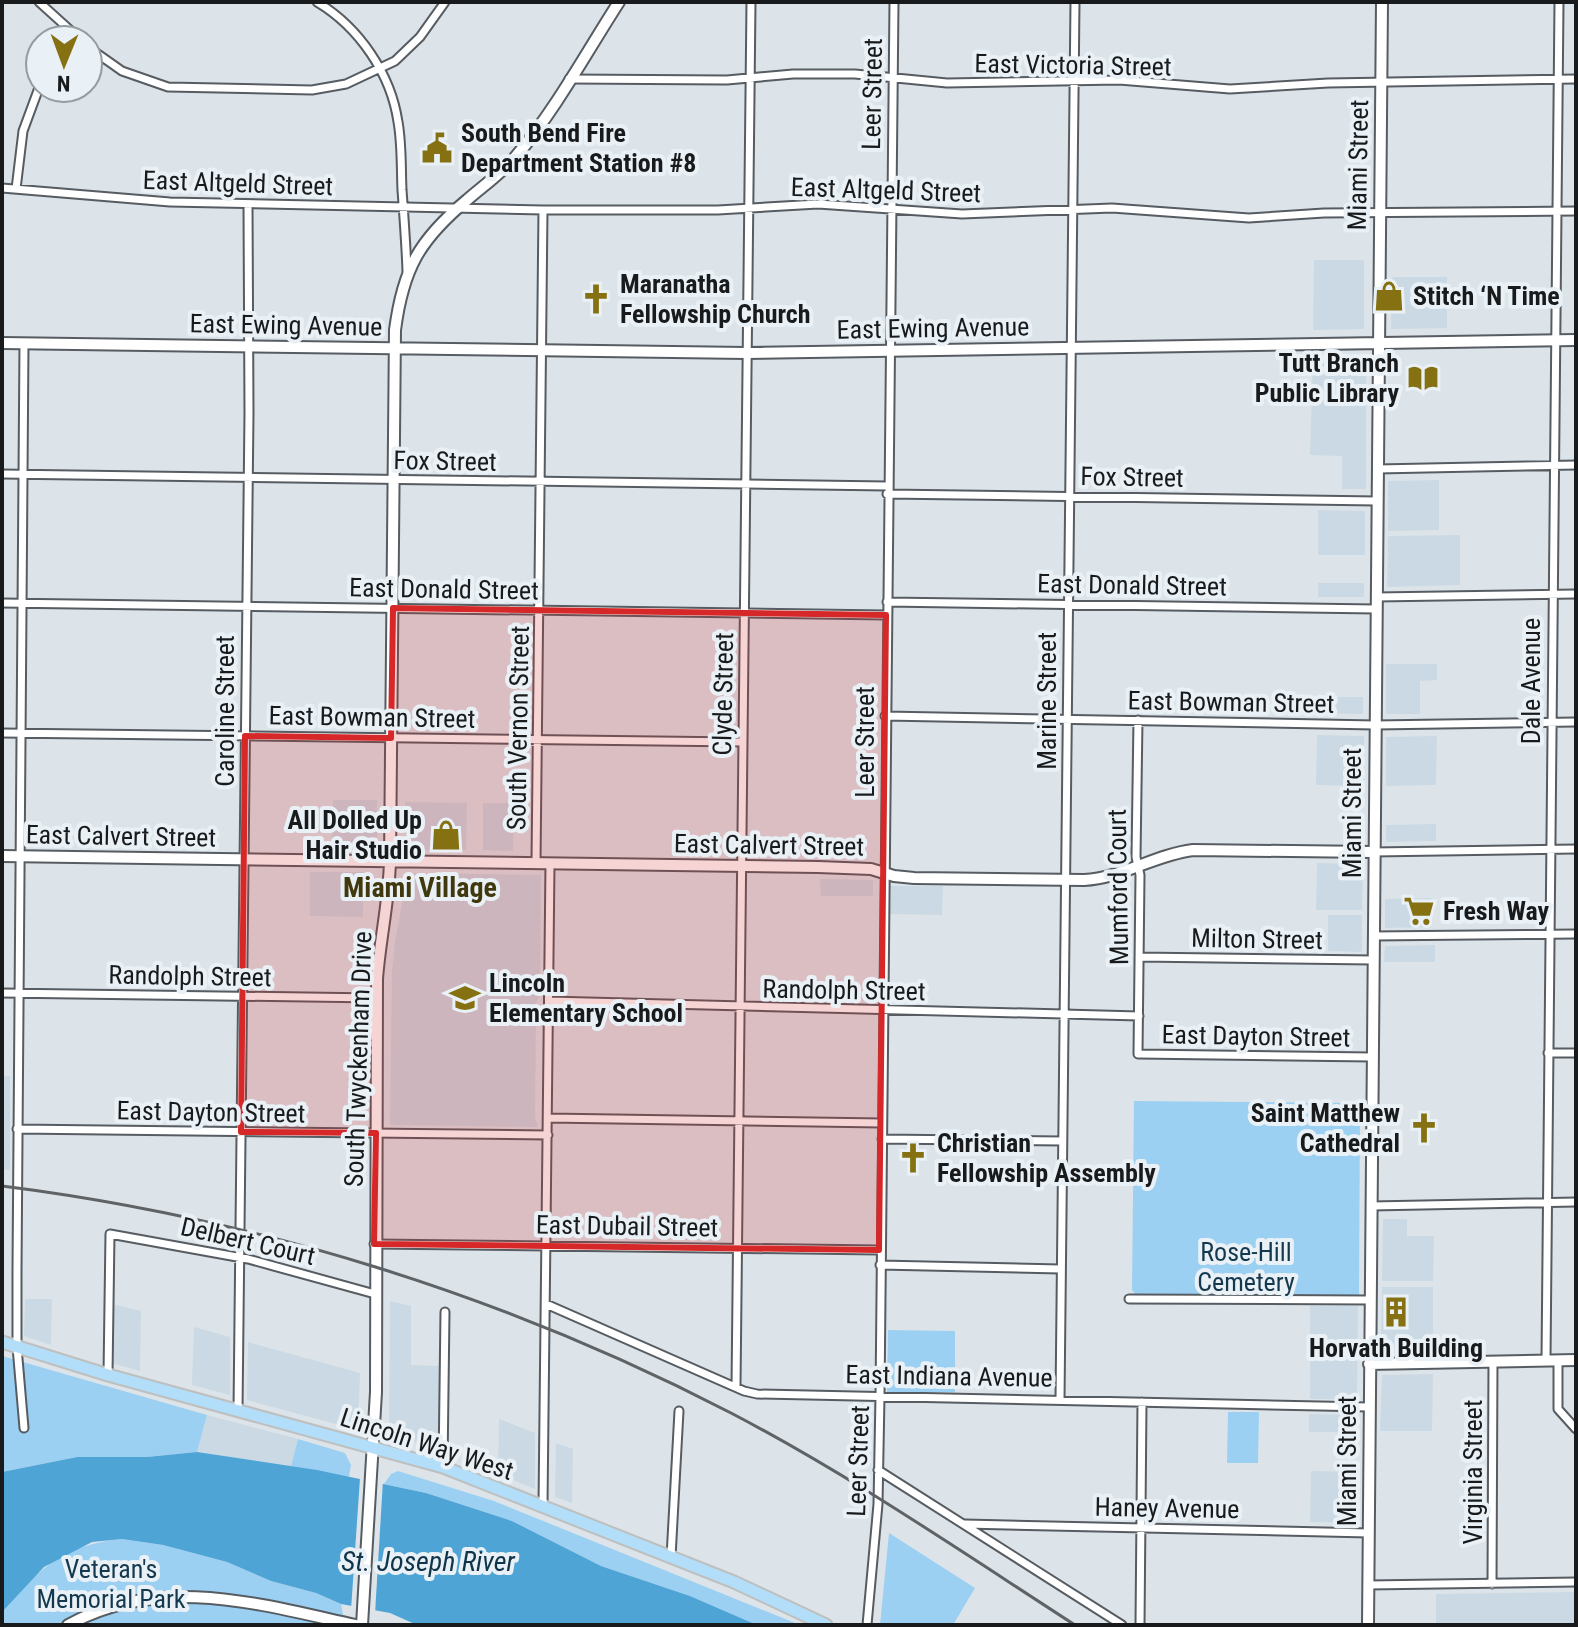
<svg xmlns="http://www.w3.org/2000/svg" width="1578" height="1627" font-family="'Roboto Condensed',sans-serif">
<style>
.built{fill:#cad9e3}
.green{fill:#9cd0f2}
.water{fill:#4fa4d6}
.pier{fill:#dce4e9}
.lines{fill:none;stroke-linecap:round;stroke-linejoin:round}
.street-casing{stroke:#565c61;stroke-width:11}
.secondary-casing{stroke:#565c61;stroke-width:14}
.primary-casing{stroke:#bebfbf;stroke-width:15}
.street{stroke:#fff;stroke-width:7}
.secondary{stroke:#fff;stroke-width:10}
.primary{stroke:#b3def9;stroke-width:11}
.rail{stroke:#5f6366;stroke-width:3}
.marked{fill:#d62828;fill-opacity:0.2;stroke:#d62828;stroke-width:6;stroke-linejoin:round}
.labels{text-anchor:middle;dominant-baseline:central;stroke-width:8;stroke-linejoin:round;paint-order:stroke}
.street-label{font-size:26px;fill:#181a1c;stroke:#e9f1f6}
.poi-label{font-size:26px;font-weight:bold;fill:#181a1c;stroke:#e9f1f6;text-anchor:start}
.park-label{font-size:26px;fill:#14394e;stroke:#e9f1f6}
.neighbourhood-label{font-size:28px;font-weight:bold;fill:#42380e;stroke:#e9f1f6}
.water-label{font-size:28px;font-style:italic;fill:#10354a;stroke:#e9f1f6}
</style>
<rect width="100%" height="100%" fill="#dce4e9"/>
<path class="built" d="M1314,260H1364V329L1313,330Z
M1392,277H1447V328L1391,329Z
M1366,359V489H1342V456L1310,455L1313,360Z
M1439,480V530L1388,531V481Z
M1318,510L1365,511V555H1318Z
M1460,535V585L1387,587L1388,536Z
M1318,583H1364V597H1318Z
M1386,664H1437V680L1420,681V714H1386Z
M1316,697H1363V714L1315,713Z
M1317,735L1364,736V786L1316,785Z
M1437,736L1436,785L1386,786V737Z
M333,800H377V849L332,848Z
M405,802L467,803L466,850H406Z
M483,803H514L513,851L483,850Z
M1436,824V841L1386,842V825Z
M1317,863L1363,864L1362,910H1316Z
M310,872H363V917L310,916Z
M405,873L541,875L540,993L536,1004L535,1118L538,1127L390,1125L392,973L395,941L404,894Z
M820,879L873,880V896H821Z
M891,886H943L942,915L890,914Z
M1431,898V927L1385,928V899Z
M1328,915H1362V952L1328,951Z
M1435,945V962H1384L1385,946Z
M2,1076H10V1170L2,1169Z
M1383,1219H1407V1236H1434L1433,1281H1382Z
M1382,1287H1433V1353H1383L1381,1349Z
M25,1299H52L51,1345L24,1336Z
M390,1301L411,1306V1365L440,1366V1449L389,1435Z
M112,1304L141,1311L140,1371L111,1363Z
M1310,1306H1358L1357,1399H1310Z
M194,1327L230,1337V1395L192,1385Z
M248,1342L360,1373L358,1430L247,1400Z
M1433,1374L1432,1431H1380L1382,1375Z
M1309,1414L1358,1415V1432H1309Z
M207,1415L298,1439L291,1466L197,1452Z
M499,1419L535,1433V1489L498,1474Z
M556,1443L573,1449L572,1503L555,1497Z
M1311,1471L1359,1472V1523L1310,1522Z
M1576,1592V1625H1436V1594Z"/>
<path class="green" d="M1134,1101L1360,1103L1359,1295L1135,1294L1132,1290Z
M888,1330L955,1331V1392H887Z
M2,1356L207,1415L197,1452L147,1457H77L2,1472Z
M1228,1412H1259L1258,1463H1227Z
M298,1439L345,1453L351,1465L349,1477L291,1466Z
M398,1471L494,1501L800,1625H757L690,1596L601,1566L512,1521L426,1493L384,1484L391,1474Z
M889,1533L975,1588L953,1625H880Z
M122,1539L163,1545L227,1562L271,1581L316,1593L341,1604L345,1625H2V1612C40,1568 62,1545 122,1539Z"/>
<path class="water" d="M197,1452L317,1470L426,1493L512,1521L601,1566L690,1596L757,1625H417L390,1613L341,1604L316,1593L271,1581L227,1562L163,1545L122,1539L92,1542L44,1567L2,1612V1472L77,1457H147Z"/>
<path class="pier" d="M360,1478L383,1480L375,1614L351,1610Z"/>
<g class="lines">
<g class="street-casing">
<path id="street" d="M39,2L81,40
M317,2C359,27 391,74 398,122C402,144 401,168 402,190C404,217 406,244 407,271
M88,47L122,71L168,87L312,90L346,84L395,61L420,37L445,2
M569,79L727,80L793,74H855L947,83L1119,80L1230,89L1328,83L1576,79
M2,188L170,202L543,210H718L818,204L962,214L1112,208L1249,218L1324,213L1576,211
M16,189L23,131L40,85
M1377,469L1576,465
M2,474L887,486
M887,494L1377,501
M1376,597L1576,594
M887,602L1376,609
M2,603L886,615
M885,716L1375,725L1576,722
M1138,720L1136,857L1140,875L1138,1054L1372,1057
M2,733L742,742
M1373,852L1576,849
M536,863L543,210
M1373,936L1576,934
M1139,957L1373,960
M2,993L377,998
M549,1001L1139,1016
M1548,1053H1576
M548,1118L882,1123
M17,1129L548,1135
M882,1139L1062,1141
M1371,1206L1576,1202
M374,1244L879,1250
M880,1265L1060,1269
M1129,1299L1370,1300
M546,1304L744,1391L757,1394L1369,1407
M1546,1360L1559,2
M1558,1360V1409L1576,1429
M108,1375L110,1234L248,1259L375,1294
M736,1387L751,2
M1060,1400L1075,2
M238,1410L249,413L248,204
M24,1428L17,1347V1270L24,343
M443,1467L445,1312
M878,1470L1122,1625
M543,1505L550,864
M965,1524L1369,1533
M671,1557L679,1411
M1492,1584L1493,1361
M1368,1585L1576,1582
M867,1625L878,1504L880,1396L894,2
M1140,1625L1142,1402"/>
</g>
<g class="secondary-casing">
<path id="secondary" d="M2,343L746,353L1576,340
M2,856L818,867L871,869L894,876L914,878L1084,880C1122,878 1154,855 1193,850L1373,852
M1369,1364L1576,1360
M68,1625C160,1574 259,1604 355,1625
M362,1625L376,1392L377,979C380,939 389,901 390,861L395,330C403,269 419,240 467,200C483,186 503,172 517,155C556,109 586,53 619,2
M1368,1625L1382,2"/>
</g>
<g class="primary-casing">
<path id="primary" d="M2,1342L108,1375L443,1467L734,1582L826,1625"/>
</g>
<use href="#street" class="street"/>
<use href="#secondary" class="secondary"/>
<use href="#primary" class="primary"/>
<path class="rail" d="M2,1186C256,1218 503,1295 731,1413C850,1475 962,1552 1075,1625"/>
</g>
<path class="marked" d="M393,608L886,615L879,1250L374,1244L376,1133L241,1132L245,736L391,738Z"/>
<defs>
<g id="civic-bare" transform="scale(2.4)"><path d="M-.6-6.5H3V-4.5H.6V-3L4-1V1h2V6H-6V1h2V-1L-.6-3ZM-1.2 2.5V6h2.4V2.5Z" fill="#857111" stroke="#e9f1f6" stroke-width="2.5" paint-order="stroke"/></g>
<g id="shop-bare" transform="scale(2.4)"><path d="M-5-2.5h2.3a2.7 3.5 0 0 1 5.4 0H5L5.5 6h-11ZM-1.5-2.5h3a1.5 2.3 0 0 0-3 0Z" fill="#857111" stroke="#e9f1f6" stroke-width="2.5" paint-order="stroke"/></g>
<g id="church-bare" transform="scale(2.4)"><path d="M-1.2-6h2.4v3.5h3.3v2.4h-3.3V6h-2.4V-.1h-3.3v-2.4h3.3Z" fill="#857111" stroke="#e9f1f6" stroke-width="2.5" paint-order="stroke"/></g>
<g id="library-bare" transform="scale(2.4)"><path d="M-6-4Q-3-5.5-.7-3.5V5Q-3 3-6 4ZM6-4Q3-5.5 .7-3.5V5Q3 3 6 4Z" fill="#857111" stroke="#e9f1f6" stroke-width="2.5" paint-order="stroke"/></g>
<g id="supermarket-bare" transform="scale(2.4)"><path d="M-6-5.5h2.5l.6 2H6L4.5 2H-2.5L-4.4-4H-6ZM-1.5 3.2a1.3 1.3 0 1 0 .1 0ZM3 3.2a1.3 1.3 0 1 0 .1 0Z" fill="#857111" stroke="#e9f1f6" stroke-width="2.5" paint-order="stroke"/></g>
<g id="school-bare" transform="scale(2.4)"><path d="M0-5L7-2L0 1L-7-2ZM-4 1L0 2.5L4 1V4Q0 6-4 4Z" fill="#857111" stroke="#e9f1f6" stroke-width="2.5" paint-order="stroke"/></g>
<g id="building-bare" transform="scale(2.4)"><path d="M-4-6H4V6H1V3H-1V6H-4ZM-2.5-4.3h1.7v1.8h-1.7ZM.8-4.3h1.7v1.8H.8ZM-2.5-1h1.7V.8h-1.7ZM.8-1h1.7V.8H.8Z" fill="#857111" stroke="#e9f1f6" stroke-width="2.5" paint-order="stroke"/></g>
</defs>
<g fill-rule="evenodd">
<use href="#civic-bare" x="437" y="148"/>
<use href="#shop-bare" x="1389" y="296"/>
<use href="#church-bare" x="596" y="299"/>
<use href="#library-bare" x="1423" y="378"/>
<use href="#shop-bare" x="446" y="835"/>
<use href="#supermarket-bare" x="1419" y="911"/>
<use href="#school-bare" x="465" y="998"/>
<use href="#church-bare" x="1424" y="1128"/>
<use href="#church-bare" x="913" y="1158"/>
<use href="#building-bare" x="1396" y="1312"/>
</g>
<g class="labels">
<g class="street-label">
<text transform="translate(1073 65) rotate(1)">East Victoria Street</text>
<text transform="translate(872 94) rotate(-89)">Leer Street</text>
<text transform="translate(1358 165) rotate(-89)">Miami Street</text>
<text transform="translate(238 183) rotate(2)">East Altgeld Street</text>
<text transform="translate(886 190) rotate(2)">East Altgeld Street</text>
<text transform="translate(286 325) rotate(1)">East Ewing Avenue</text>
<text transform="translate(933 328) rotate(-1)">East Ewing Avenue</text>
<text transform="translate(445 461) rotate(1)">Fox Street</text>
<text transform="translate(1132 477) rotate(1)">Fox Street</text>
<text transform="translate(1132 585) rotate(1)">East Donald Street</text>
<text transform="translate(444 589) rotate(1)">East Donald Street</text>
<text transform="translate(1531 681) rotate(-90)">Dale Avenue</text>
<text transform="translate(723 694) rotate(-89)">Clyde Street</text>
<text transform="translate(1047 701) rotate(-90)">Marine Street</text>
<text transform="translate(1231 702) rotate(1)">East Bowman Street</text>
<text transform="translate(225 711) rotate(-90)">Caroline Street</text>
<text transform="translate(372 717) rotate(1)">East Bowman Street</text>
<text transform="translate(518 728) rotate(-89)">South Vernon Street</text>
<text transform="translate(865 742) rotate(-90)">Leer Street</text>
<text transform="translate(1352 813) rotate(-90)">Miami Street</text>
<text transform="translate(121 836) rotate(1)">East Calvert Street</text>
<text transform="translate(769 845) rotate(1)">East Calvert Street</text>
<text transform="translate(1118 887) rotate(-91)">Mumford Court</text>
<text transform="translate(1257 939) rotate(1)">Milton Street</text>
<text transform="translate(190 976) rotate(1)">Randolph Street</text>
<text transform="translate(844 990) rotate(1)">Randolph Street</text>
<text transform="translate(1256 1036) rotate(1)">East Dayton Street</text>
<text transform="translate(358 1059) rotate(-88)">South Twyckenham Drive</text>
<text transform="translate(211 1112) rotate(1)">East Dayton Street</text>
<text transform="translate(627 1226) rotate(1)">East Dubail Street</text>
<text transform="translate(248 1241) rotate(13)">Delbert Court</text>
<text transform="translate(949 1376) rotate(1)">East Indiana Avenue</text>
<text transform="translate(427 1444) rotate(18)">Lincoln Way West</text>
<text transform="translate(858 1461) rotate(-88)">Leer Street</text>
<text transform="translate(1347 1461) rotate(-90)">Miami Street</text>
<text transform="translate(1473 1472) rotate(-90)">Virginia Street</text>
<text transform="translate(1167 1508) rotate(1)">Haney Avenue</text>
</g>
<g class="poi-label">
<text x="461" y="133">South Bend Fire<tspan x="461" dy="30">Department Station #8</tspan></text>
<text x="620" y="284">Maranatha<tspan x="620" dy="30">Fellowship Church</tspan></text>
<text x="1413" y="296">Stitch ‘N Time</text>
<text x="1399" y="363" text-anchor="end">Tutt Branch<tspan x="1399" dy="30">Public Library</tspan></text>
<text x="422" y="820" text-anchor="end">All Dolled Up<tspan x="422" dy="30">Hair Studio</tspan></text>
<text x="1443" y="911">Fresh Way</text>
<text x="489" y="983">Lincoln<tspan x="489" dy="30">Elementary School</tspan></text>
<text x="1400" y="1113" text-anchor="end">Saint Matthew<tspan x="1400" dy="30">Cathedral</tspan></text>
<text x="937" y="1143">Christian<tspan x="937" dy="30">Fellowship Assembly</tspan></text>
<text x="1396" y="1348" text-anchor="middle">Horvath Building</text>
</g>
<g class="park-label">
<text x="1246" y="1252">Rose-Hill<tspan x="1246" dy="30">Cemetery</tspan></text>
<text x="111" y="1569">Veteran's<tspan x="111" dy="30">Memorial Park</tspan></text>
</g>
<g class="neighbourhood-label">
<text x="420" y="887">Miami Village</text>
</g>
<g class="water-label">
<text x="428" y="1561">St. Joseph River</text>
</g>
</g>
<rect width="1578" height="1627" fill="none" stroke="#181a1c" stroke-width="8"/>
<g transform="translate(64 64) rotate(181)"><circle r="38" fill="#e9f1f6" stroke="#959b9f" stroke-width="2"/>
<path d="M0-6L14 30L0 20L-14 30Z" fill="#857111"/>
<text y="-12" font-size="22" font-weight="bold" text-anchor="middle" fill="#181a1c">N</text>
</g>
</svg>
